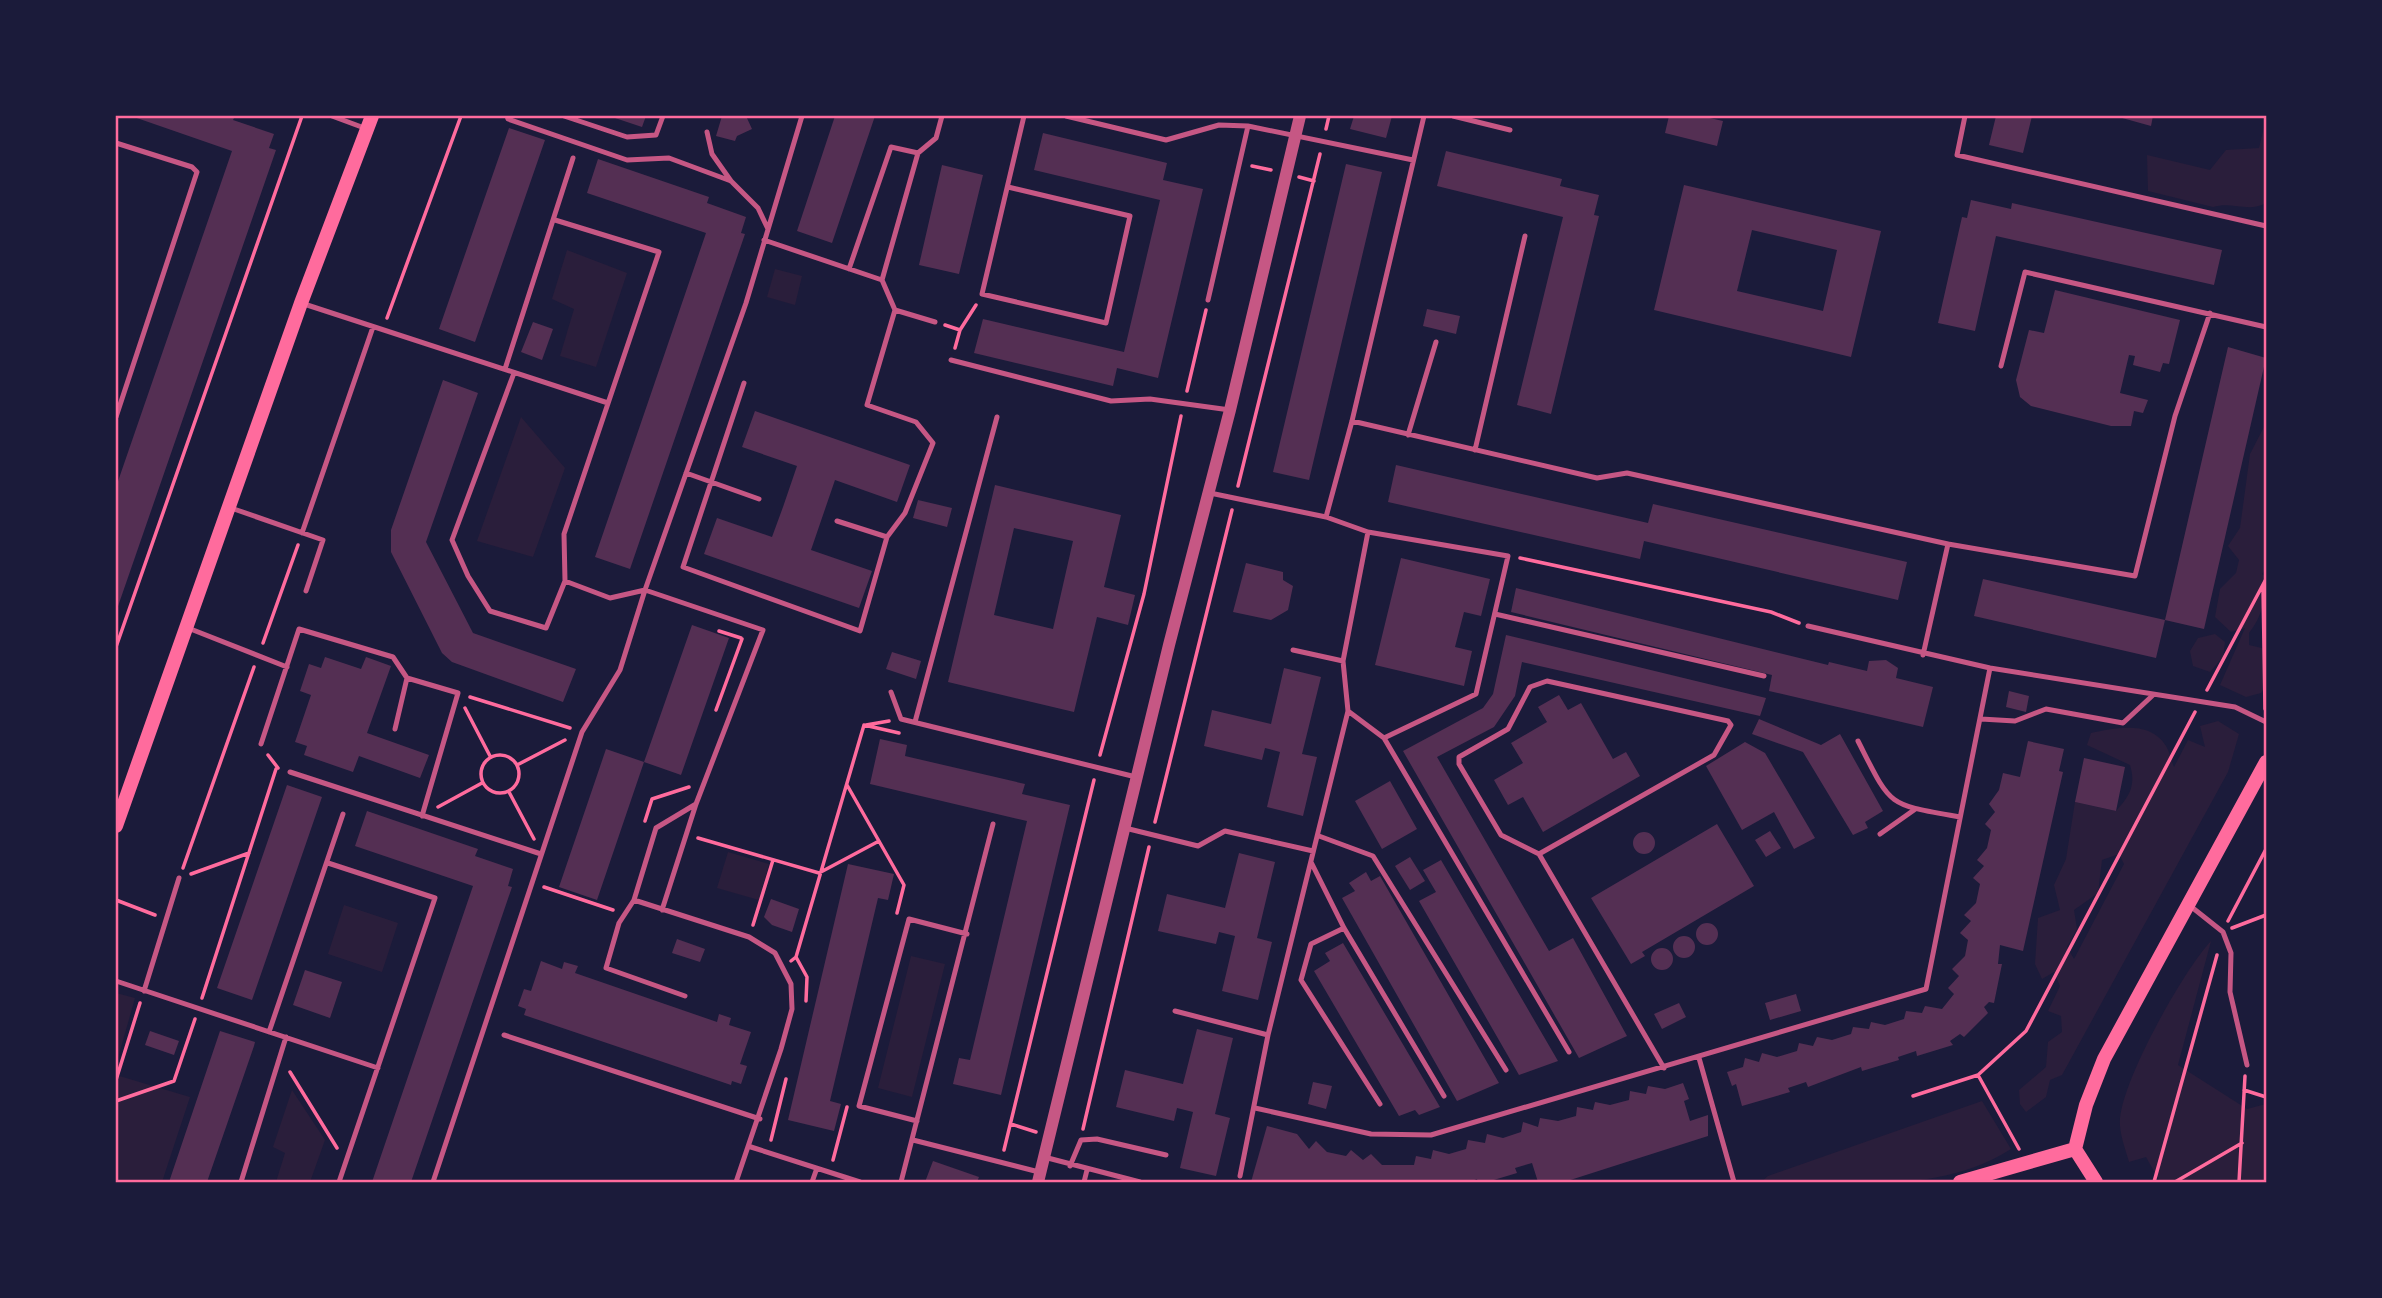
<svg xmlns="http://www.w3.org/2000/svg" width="2382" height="1298" font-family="'Alegreya Sans',sans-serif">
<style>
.green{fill:#2a1e3b;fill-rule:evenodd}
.building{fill:#542f53;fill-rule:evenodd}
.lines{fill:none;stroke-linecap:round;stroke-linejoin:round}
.path{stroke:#ff6b9d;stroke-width:3.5}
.service{stroke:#c65784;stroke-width:5}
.tertiary{stroke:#c65784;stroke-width:12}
.secondary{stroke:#ff6b9d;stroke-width:14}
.neatline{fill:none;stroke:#ff6b9d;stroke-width:2.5}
</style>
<rect width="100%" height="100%" fill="#1b1b3a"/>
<path class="green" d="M2266,119V203C2248,213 2232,201 2213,207L2148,191L2147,155L2210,170L2226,150L2259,148Z
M567,250L627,273L596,367L560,356L574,309L552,299Z
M775,269L802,276L795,305L767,297Z
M521,417L565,468L533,557L477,541Z
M2266,423V568L2262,574L2266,577C2266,598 2262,617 2249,633V645L2266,649V686L2261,693L2246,697L2220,685L2245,628L2231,632L2215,617L2220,589L2236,573L2239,560L2228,546L2240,528L2250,454Z
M2215,634L2225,642L2223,657L2210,672L2193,666L2190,651L2198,638Z
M2218,721L2239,734L2228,772L2062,1075L2050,1080L2046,1097L2026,1112L2020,1104L2019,1090L2046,1067L2048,1042L2062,1032L2061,1016L2048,1011L2060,986L2054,972L2042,979L2035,964L2038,918L2060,910L2054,885L2066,859L2075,802L2116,811C2130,796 2136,785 2130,765L2087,745L2091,733C2115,728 2150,720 2166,746C2170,752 2171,761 2174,767L2188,740L2205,747L2200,726ZM2119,854L2124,864L2074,959L2067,947L2077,929L2074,910L2098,893L2102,860Z
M728,852L769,864L759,900L717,888Z
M344,905L398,923L382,972L328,954Z
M2211,941L2178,1065L2247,1109L2266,1104V1182H2160L2146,1157L2129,1162C2126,1151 2121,1138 2120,1126C2116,1089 2185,968 2211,941Z
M911,956L945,964L912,1097L878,1088Z
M116,993L135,998L116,1065Z
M116,1075L190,1097L162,1182H116Z
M292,1090L325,1140L310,1182H276L285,1153L273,1147Z
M1982,1101L2011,1149C1939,1195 1843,1183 1761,1182L1768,1176Z"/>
<path class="building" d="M131,116H235L233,120L274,134L269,148L276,150L116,612V487L232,151Z
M609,116H646L642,127Z
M722,116H746L752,129L737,136L735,141L716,136Z
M835,116H875L832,243L797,231Z
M1354,116H1392L1386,138L1350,129Z
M1669,116H1701L1723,121L1717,146L1665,133Z
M1996,116H2032L2023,153L1989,145Z
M2115,116H2153L2151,126Z
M509,128L545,140L475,342L439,329Z
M1043,133L1167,163L1163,180L1203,189L1158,378L1117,368L1113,386L974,353L983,319L1124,352L1160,200L1034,170Z
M1446,151L1562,179L1560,186L1599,195L1594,215L1599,216L1551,414L1517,405L1563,217L1437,186Z
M598,159L709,197L707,203L746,217L741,233L745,234L630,569L595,557L706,233L587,193Z
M1346,164L1382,172L1309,480L1273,472Z
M942,165L983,175L959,274L919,265Z
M1684,185L1881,231L1851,357L1654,310ZM1752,230L1837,250L1823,311L1737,291Z
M1971,200L2011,209L2012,203L2222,250L2214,285L1996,236L1975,331L1938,323L1962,217L1967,218Z
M2055,290L2180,320L2169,364L2163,363L2160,372L2133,365L2135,356L2129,355L2120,393L2148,400L2143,413L2134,411L2131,426H2111L2031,406L2020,397L2016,380L2029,330L2044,333Z
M1427,309L1460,316L1456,334L1423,326Z
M533,322L553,329L542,360L521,352Z
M2228,347L2266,358L2204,629L2165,620L2156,658L1974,616L1983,579L2165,620Z
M443,380L478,393L426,542L473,633L576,669L563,702L452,662L442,653L391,552V530Z
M755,411L910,465L897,502L835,480L811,550L872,571L859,608L704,554L717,518L772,537L783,507L797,466L742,447Z
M1396,465L1648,523L1653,504L1907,562L1898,600L1644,541L1640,559L1388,502Z
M995,485L1121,515L1104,587L1135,595L1128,625L1097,617L1074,712L948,682ZM1014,528L1073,541L1053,629L994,615Z
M918,500L952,508L947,527L913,518Z
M1401,558L1490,579L1481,616L1464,612L1455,647L1472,651L1464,686L1375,665Z
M1246,563L1283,572V580L1293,586L1288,610L1271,620L1233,612Z
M1516,588L1828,665L1829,662L1867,671L1869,661L1886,660L1898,668L1896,678L1933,687L1923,727L1769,691L1772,675L1511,612Z
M692,625L729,638L681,775L644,762L597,900L559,887L606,749L644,762Z
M1506,635L1766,698L1760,716L1522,662L1515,696L1494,727L1437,757L1549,951L1573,938L1627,1036L1579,1058L1403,751L1483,708L1493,694Z
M892,652L921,661L916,679L886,669Z
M325,657L361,669L366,657L391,666L367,733L429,755L420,778L359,756L353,772L304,755L307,746L295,742L311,695L300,691L309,664L321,668Z
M1284,668L1321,677L1302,754L1317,757L1303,816L1267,807L1280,752L1265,748L1262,760L1204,746L1212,710L1271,724Z
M2009,691L2029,696L2026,712L2006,707Z
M1559,695L1568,710L1581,703L1613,759L1626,752L1640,776L1543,832L1523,797L1508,805L1494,780L1523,763L1511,743L1547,722L1538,707Z
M1759,719L1821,745L1840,734L1883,811L1865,822L1868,828L1853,835L1803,752L1752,734Z
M880,739L907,745L905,756L1025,784L1022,794L1070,805L1001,1095L953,1084L959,1058L970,1060L1027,821L870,784Z
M2028,741L2064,749L2059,771L2063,772L2023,951L2000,945L1998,964H2002L1994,1003L1989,1002L1984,1007L1988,1013L1964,1037L1960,1034L1950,1041L1953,1045L1917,1056L1916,1051L1898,1057L1899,1060L1862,1071L1861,1067L1808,1087L1806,1082L1788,1088L1790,1092L1742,1106L1736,1084L1732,1086L1727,1072L1743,1067L1745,1058L1759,1062L1762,1053L1777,1057L1797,1051L1799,1043L1813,1046L1817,1037L1832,1040L1851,1034L1853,1027L1869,1029L1871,1022L1885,1025L1904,1019L1906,1011L1922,1013L1925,1006L1942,1009L1954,994L1948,988L1959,976L1952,969L1965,956L1968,940L1960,933L1971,921L1964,915L1976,903L1980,884L1973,878L1984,866L1977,860L1987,848L1991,830L1985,824L1995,812L1989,804L1999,790L2003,773L2020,777Z
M1745,742L1765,753L1815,838L1794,849L1774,812L1742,830L1706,766Z
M2084,758L2125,767L2116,811L2075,802Z
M1390,781L1417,829L1382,849L1355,801Z
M287,785L322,797L252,1000L217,988Z
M367,811L478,849L475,856L513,869L508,886L512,887L411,1182H372L473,886L355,846Z
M1717,824L1754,886L1642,952L1645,956L1631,964L1591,898Z
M1770,831L1781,848L1766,857L1755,840Z
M1633 843a11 11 0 1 1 22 0a11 11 0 1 1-22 0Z
M1239,853L1275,862L1257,938L1272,942L1258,1000L1222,991L1235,936L1219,932L1216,944L1158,931L1167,894L1225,908Z
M1410,857L1425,881L1410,890L1395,866Z
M1441,860L1558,1061L1519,1075L1419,901L1436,892L1423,870Z
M848,864L894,874L888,900L878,898L830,1101L841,1104L834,1131L788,1120Z
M1366,872L1371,881L1380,876L1499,1083L1457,1101L1342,898L1355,891L1349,883Z
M771,899L799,909L792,932L772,925L764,917Z
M1696 934a11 11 0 1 1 22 0a11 11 0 1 1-22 0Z
M1673 947a11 11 0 1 1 22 0a11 11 0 1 1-22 0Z
M677,939L705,949L700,962L672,953Z
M1343,943L1440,1107L1419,1115L1415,1110L1399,1116L1314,971L1330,961L1325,953Z
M1651 959a11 11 0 1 1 22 0a11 11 0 1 1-22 0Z
M541,961L562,969L564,962L578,966L575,973L717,1022L719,1014L731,1018L729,1025L751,1032L740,1064L747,1066L741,1084L732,1081L731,1085L524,1015L526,1009L518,1006L524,989L531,991Z
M305,970L342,982L330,1018L293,1005Z
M1796,994L1801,1011L1770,1020L1765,1003Z
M1679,1003L1686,1017L1662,1029L1654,1014Z
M1197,1029L1233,1038L1215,1114L1230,1118L1216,1176L1180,1168L1193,1112L1177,1108L1174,1121L1116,1107L1125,1070L1183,1084Z
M150,1031L179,1041L174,1055L145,1045Z
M220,1031L255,1042L254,1046L207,1182H169Z
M1313,1082L1332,1086L1326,1109L1308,1104Z
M1683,1083L1689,1099L1684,1101L1690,1121L1708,1115V1136L1564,1182H1538L1532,1163L1515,1168L1517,1173L1487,1182H1478L1477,1179L1469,1182H1251L1267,1126L1297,1134L1309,1149L1316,1141L1327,1152L1346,1156L1351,1150L1363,1160L1371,1154L1382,1165H1414L1416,1156L1431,1159L1433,1150L1449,1154L1466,1149L1468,1140L1485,1143L1487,1134L1503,1138L1521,1132L1523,1122L1538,1127L1540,1118L1558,1121L1576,1116L1577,1107L1593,1110L1595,1102L1610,1105L1629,1100L1630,1091L1646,1094L1648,1086L1665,1089Z
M933,1161L979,1177L977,1182H925Z"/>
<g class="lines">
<path class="path" d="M1326,129L1329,116
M1252,166L1271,170
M1299,177L1314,181
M387,318L461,116
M945,325L960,330L955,348
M960,330L976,305
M1187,391L1206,310
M1238,486L1320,154
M1520,558L1771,612L1799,623
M2263,587L2265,709
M719,631L741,638
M263,643L298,545
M116,647L302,116
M2207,690L2266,579
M470,697L570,728
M465,708L490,756
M716,710L742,639
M864,725L899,733
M866,725L889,721
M268,755L278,768
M1100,755L1144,594L1181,416
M481 774a19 19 0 1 1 38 0a19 19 0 1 1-38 0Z
M517,765L565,740
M847,785L904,885L897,913
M509,792L534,839
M438,807L482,783
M645,821L652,799L689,787
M1155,822L1232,510
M698,838L819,873L879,841
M183,868L254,667
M191,874L249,853
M544,887L613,910
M116,900L155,915
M2228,921L2266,849
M753,925L773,860
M2232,928L2266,915
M796,957L807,977L806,1001
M791,961L796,957L864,725
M202,998L276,769
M290,1072L337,1148
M1978,1075L2019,1149
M116,1080L140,1003
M2244,1090L2266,1097
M1913,1096L1978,1075L2026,1031L2195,712
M116,1101L174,1081L195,1019
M1011,1124L1036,1132
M1083,1129L1149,847
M771,1140L786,1079
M1004,1150L1094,780
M833,1160L847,1107
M2154,1182L2217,955
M2175,1182L2242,1143
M2239,1182L2245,1076"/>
<path class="service" d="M332,116L367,129
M507,116L508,119L627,160L669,158L731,181L758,208L768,229
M564,116L627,137L656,135L663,116
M1066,116L1166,140L1219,125L1248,126L1413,160
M1453,116L1510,130
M1965,116L1957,155L2266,226
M707,132L712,154L731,181
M116,143L192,167L197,172L116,417
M1008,187L1130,216L1106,323L982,294L1024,116
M764,240L882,280
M849,269L891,147L918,153
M1208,300L1248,126
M301,303L608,403
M895,310L935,322
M951,360L1111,401L1150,399L1230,410
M2001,366L2025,272L2266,327
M505,369L573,158
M514,373L452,540L468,576L490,611L546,628L565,581L564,534L659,252L555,220
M744,383L683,567L860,631L887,537L905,513L933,443L916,422L867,405L895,310L882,280L918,153L936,138L942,116
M1352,421L1597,478L1627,473L1948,544L2135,576L2175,416L2210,313
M1408,435L1436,342
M1475,450L1525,236
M686,473L759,499
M1210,493L1326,517L1368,532L1508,556L1476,694L1384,738
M231,508L323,540L306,591
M1326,517L1352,421L1424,116
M837,521L887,537
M302,533L373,327
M565,581L610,598L645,590L763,630L696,804L662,910
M1495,614L1764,676
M1808,626L1990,668L2235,707L2266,722
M188,628L287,667
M1293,650L1343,661
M1923,655L1948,544
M407,678L458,693L422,816
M891,692L901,719L1136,777
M1348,711L1384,738L1569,1052
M1981,719L2015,721L2046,709L2123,723L2152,696
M915,722L997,417
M1858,741C1892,808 1886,804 1960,817
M261,744L299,629L393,657L407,678L395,729
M290,772L541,854
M1125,828L1198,846L1225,831L1313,851
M1880,834L1914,810
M1319,836L1373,856L1506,1070
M1539,854L1714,755L1731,725L1728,721L1547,681L1530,687L1508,729L1459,757V764L1501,835L1539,854L1664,1068
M1311,862L1344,928L1444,1096
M328,863L435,898L339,1182
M634,900L749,937L775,953L791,984L792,1009L781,1049L736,1182
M2189,905L2223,932L2231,953L2230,992L2247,1065
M1344,928L1311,944L1301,980L1380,1104
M116,981L378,1068
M144,991L179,878
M685,996L606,968L619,923L634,900L656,828L696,804
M1175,1011L1268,1035
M269,1032L343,814
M504,1035L760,1119
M1699,1058L1734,1182
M1255,1108L1371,1134L1431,1135L1926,989L1990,668
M917,1121L859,1106L909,919L967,934
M913,1140L1039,1172
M751,1147L860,1182
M1044,1157L1140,1182
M1070,1166L1081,1140L1097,1139L1166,1155
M1240,1176L1268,1035L1348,711L1343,661L1368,532
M241,1182L286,1037
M433,1182L582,732L620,670L645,590L746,303L802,116
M812,1182L817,1168
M901,1182L993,824
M1084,1182L1087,1170"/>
<path class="tertiary" d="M1038,1182L1169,645L1230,410L1300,116"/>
<path class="secondary" d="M116,826L301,303L372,116
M2075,1149L2086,1105L2104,1059L2266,762
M2075,1149L2096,1182
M1960,1182L2075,1149"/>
</g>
<rect width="2382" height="1298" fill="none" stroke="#1b1b3a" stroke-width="234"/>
<rect x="117" y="117" width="2148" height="1064" class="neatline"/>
</svg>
